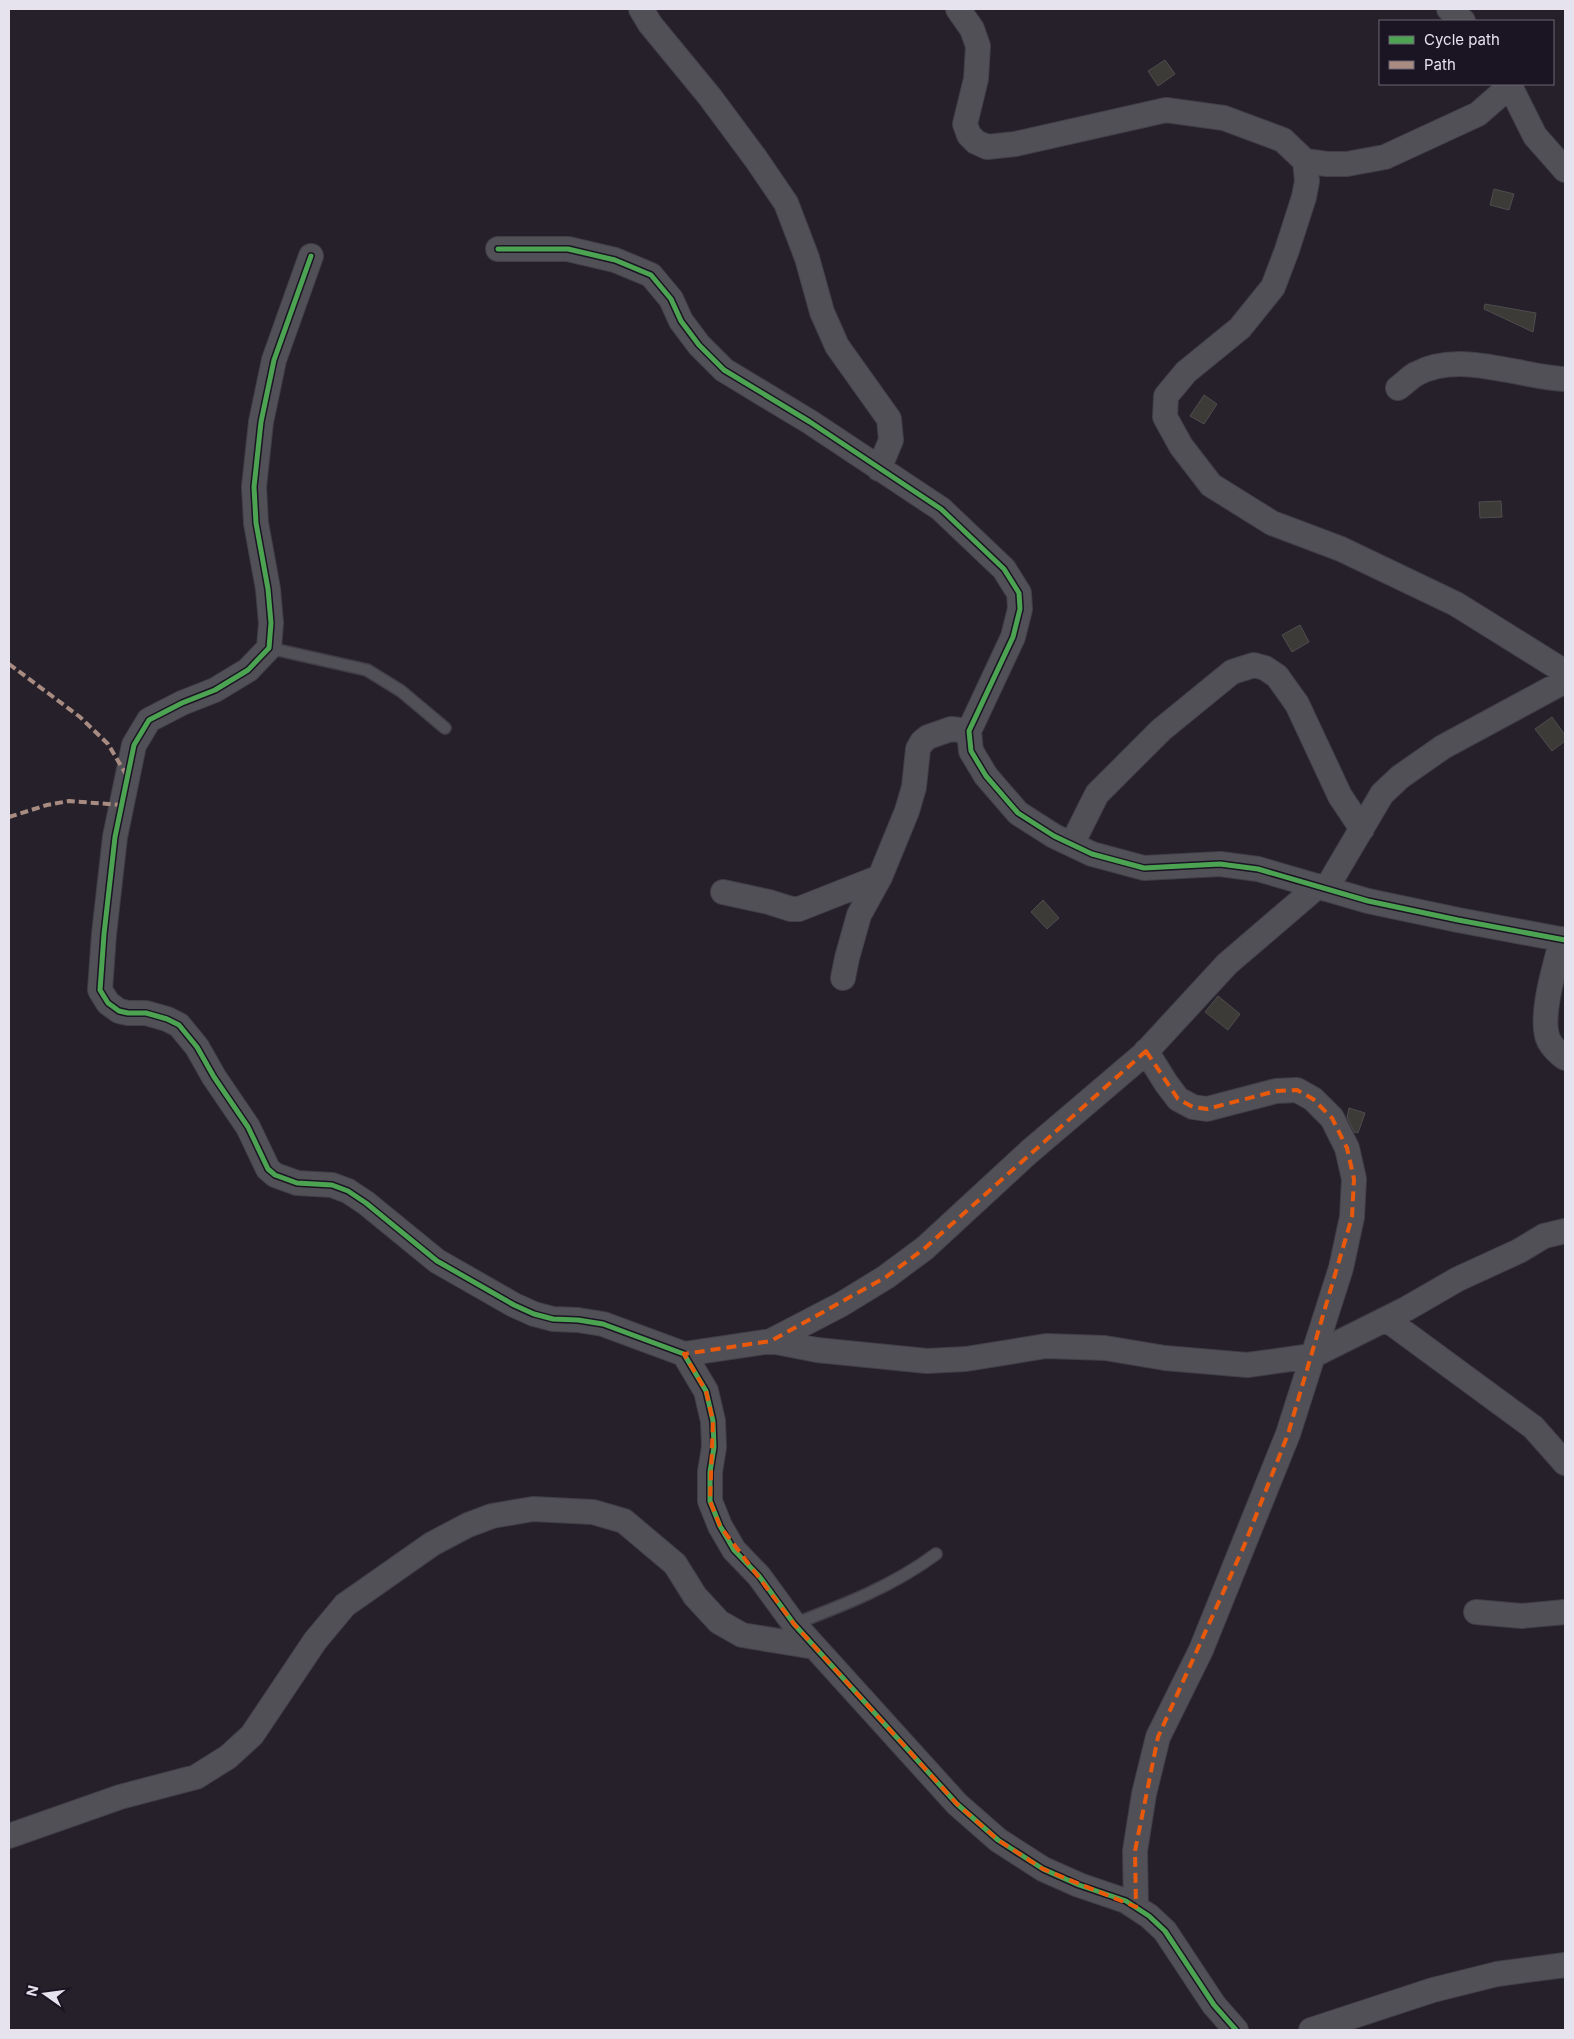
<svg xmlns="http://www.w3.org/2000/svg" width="1574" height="2039" font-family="Inter,sans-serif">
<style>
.building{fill:#3c3b38;stroke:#4e4d4e}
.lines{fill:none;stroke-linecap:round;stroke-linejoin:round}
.lane-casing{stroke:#413e46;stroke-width:14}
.street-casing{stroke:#413e46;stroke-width:26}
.lane{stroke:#525057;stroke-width:11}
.street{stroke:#525057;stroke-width:24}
.quiet{stroke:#a88b81;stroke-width:4;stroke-dasharray:8 4;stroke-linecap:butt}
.cycleway-casing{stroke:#1a1423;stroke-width:8}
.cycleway{stroke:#4ca352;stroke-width:5}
.marked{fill:none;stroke:#e8590c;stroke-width:4;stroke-dasharray:10 6;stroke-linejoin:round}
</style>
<rect width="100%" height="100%" fill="#25202a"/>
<path class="building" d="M1165,60L1175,74L1158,86L1148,71Z
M1494,189L1514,194L1509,210L1490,205Z
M1485,304L1536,313L1533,332L1484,309Z
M1204,395L1217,404L1204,424L1190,416Z
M1501,501L1502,517L1480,518L1479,502Z
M1300,625L1309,642L1292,652L1282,635Z
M1552,717L1565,735V741L1552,751L1535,729Z
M1043,900L1059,918L1047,929L1031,912Z
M1218,996L1240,1014L1228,1030L1205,1012Z
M1349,1108L1365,1113L1358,1133L1354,1132L1347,1117Z"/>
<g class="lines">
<g class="lane-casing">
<path id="lane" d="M269,648L367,670L401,691L445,728
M794,1624C844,1605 893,1586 936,1554"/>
</g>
<g class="street-casing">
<path id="street" d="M641,9L650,24L710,97L756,159L786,203L807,258L822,312L837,346L889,419L891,440L879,469
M958,9L972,29L978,46L976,79L965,124L969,135L976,142L987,147L1015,144L1166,110L1224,118L1283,140L1305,161L1307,181L1304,197L1287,250L1273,287L1240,328L1186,372L1166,396L1165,417L1181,446L1211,485L1272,523L1341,549L1456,604L1565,672
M1449,9L1463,21
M1509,84L1535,136L1565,170
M1305,161L1327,164H1347L1385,157L1478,114L1510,86
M498,249H568L615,260L651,275L671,299L681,321L699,345L724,370L810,422L941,509L1004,569L1019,593L1020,609L1013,637L969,731L971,751L986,776L1018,813L1054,836L1092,854L1144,868L1220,864L1258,869L1368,901L1458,920L1565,940
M311,256L274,360L261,422L254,487L256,523L268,589L271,623L269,648L248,670L215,690L182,703L149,720L134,745L115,837L104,934L100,990L108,1003L119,1011L128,1013H146L167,1019L179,1025L197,1047L214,1077L248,1127L268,1169L275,1175L297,1183L332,1185L348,1191L366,1203L437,1261L514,1305L534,1314L553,1319L578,1320L603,1324L684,1354L706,1391L713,1421L714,1447L710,1472V1501L720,1526L734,1550L759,1576L794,1624L957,1804L998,1840L1043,1869L1079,1885L1126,1901L1149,1916L1165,1931L1214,2005L1236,2030
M1398,388C1404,384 1410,377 1416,374C1461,350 1518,377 1565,379
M1072,844L1097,794L1161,730L1232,672L1254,665L1265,668L1277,676L1297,704L1340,796L1362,829
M1326,889L1382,794L1400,777L1443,747L1565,681
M723,892L769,902L791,909H799L880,877
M1562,939C1556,963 1538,1019 1549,1041C1553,1048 1558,1053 1565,1058
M843,978L847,958L859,915L880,877L907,811L914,787L918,749L922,742L928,737L951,729L969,731
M1386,1319L1533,1427L1565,1463
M771,1341L817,1350L927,1361L966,1359L1046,1346L1105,1348L1165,1358L1247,1365L1312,1356L1406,1309L1458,1279L1519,1251L1544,1236L1565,1231
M684,1354L771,1341L842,1304L886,1277L925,1248L1029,1152L1144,1054L1227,964L1318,886
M1476,1612L1522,1616L1565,1612
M9,1836L120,1797L196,1777L228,1757L252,1735L315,1641L345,1605L432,1544L468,1525L492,1516L533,1509L593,1512L624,1521L675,1564L695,1596L719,1622L742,1635L815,1647
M1136,1907L1135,1851L1144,1794L1158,1737L1201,1650L1288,1434L1341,1268L1352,1217L1354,1179L1347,1148L1332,1118L1313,1099L1297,1090L1276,1091L1207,1109L1193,1107L1178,1099L1166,1083L1146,1051
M1311,2030L1433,1990L1497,1974L1565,1965"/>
</g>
<use href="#lane" class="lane"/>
<use href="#street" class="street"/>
<path class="quiet" d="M9,664L80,717L108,744L127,776
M9,817L47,805L69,801L121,805"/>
<g class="cycleway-casing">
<path id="cycleway" d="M498,249H568L615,260L651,275L671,299L681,321L699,345L724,370L810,422L941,509L1004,569L1019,593L1020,609L1013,637L969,731L971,751L986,776L1018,813L1054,836L1092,854L1144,868L1220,864L1258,869L1368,901L1458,920L1565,940
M311,256L274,360L261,422L254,487L256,523L268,589L271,623L269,648L248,670L215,690L182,703L149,720L134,745L115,837L104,934L100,990L108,1003L119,1011L128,1013H146L167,1019L179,1025L197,1047L214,1077L248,1127L268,1169L275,1175L297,1183L332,1185L348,1191L366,1203L437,1261L514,1305L534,1314L553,1319L578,1320L603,1324L684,1354L706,1391L713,1421L714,1447L710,1472V1501L720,1526L734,1550L759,1576L794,1624L957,1804L998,1840L1043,1869L1079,1885L1126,1901L1149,1916L1165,1931L1214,2005L1236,2030"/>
</g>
<use href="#cycleway" class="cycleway"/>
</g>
<path class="marked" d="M1146,1051L1178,1099L1193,1107L1207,1109L1276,1091L1297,1090L1313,1099L1332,1118L1347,1148L1354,1179L1352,1217L1288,1434L1244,1546L1158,1737L1135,1851L1136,1907L1043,1869L998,1840L957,1804L794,1624L720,1526L710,1501L713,1421L706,1391L684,1354L771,1341L886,1277L925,1248Z"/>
<rect width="1574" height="2039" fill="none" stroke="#e7e3ee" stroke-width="20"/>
<rect x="1379" y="20" width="175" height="65" fill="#1a1423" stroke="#6c6774"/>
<rect x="1389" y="36" width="25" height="8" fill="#4ca352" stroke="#6c6774"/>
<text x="1424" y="45" font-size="15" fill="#e7e3ee">Cycle path</text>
<rect x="1389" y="61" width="25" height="8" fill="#a88b81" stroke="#6c6774"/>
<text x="1424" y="70" font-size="15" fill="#e7e3ee">Path</text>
<g transform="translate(45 1994) rotate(284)" stroke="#1a1423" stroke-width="4" paint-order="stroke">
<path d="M0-4L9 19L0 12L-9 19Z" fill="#e7e3ee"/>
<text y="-8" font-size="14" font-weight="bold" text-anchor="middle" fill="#e7e3ee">N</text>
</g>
</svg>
